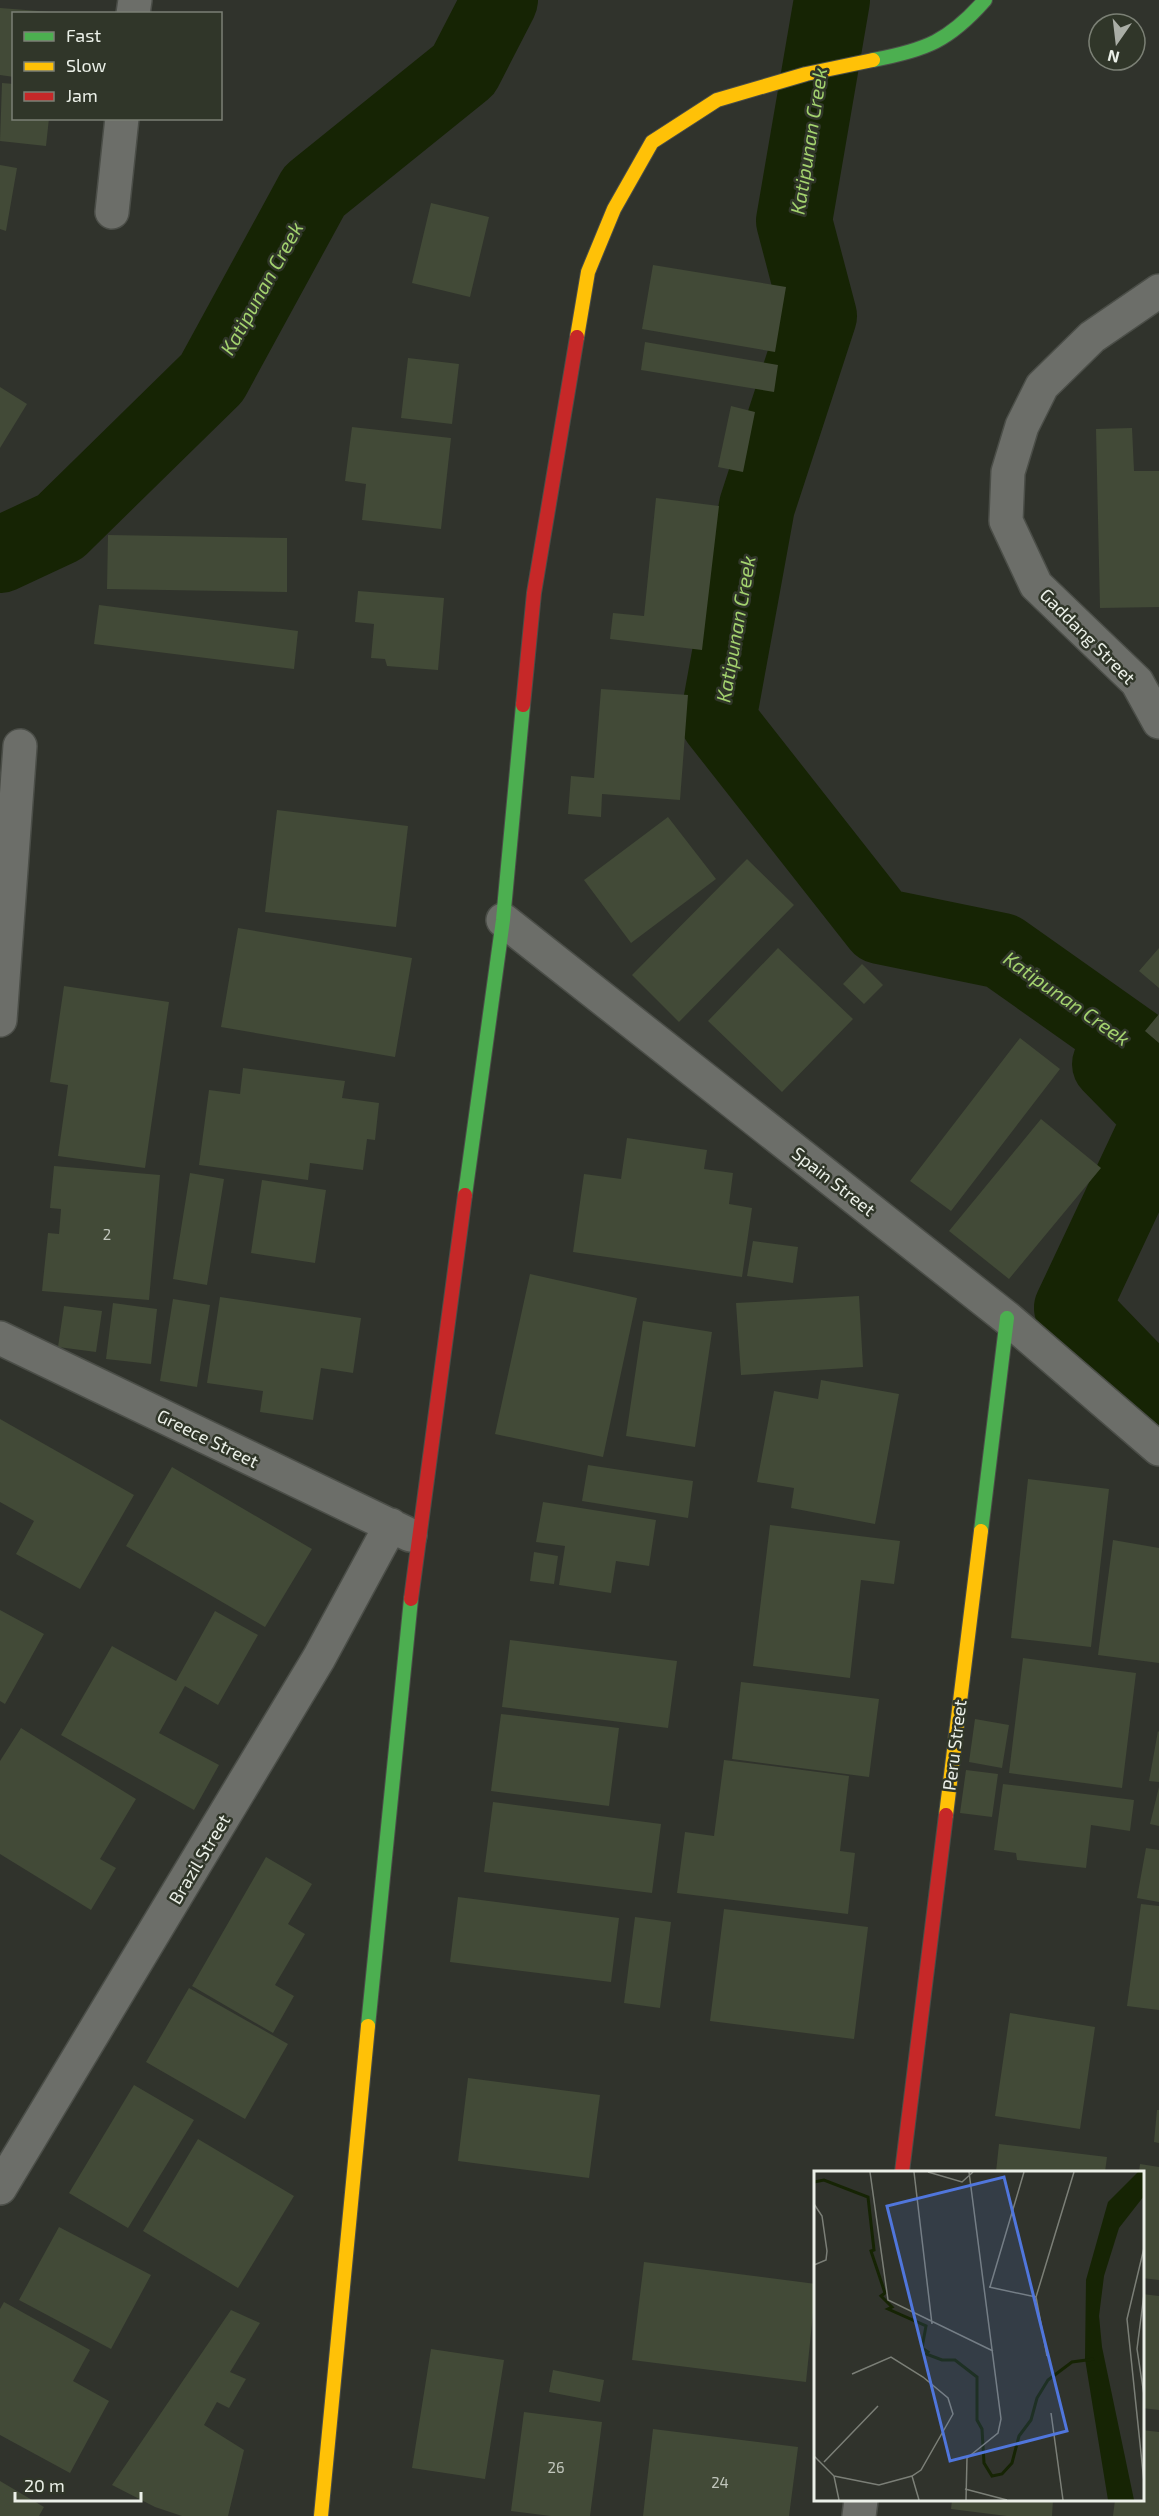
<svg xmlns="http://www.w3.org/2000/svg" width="1159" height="2516" font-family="'Exo 2',sans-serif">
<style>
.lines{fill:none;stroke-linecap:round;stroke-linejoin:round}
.river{stroke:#162404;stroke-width:76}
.building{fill:#424a37}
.street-casing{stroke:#4b4e48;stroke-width:36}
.fast-casing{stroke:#4b4e48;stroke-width:16}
.slow-casing{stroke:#4b4e48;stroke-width:16}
.jam-casing{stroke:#4b4e48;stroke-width:16}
.street{stroke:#6c6e69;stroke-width:33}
.fast{stroke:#4caf50;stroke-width:14}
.slow{stroke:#ffc107;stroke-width:14}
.jam{stroke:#c62828;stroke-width:14}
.labels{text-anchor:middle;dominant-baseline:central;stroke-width:5;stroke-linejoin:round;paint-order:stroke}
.number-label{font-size:15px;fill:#c1c6bc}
.street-label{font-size:18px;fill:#ebf0e8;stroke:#303629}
.water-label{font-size:20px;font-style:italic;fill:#a3d26e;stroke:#303629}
.inset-river{fill:none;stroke:#162404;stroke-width:3}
.inset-road{fill:none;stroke:#7b7f77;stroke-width:1.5}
.view{fill:#5076dc;fill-opacity:0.15;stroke:#5076dc;stroke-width:3}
.inset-edge{fill:none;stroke:#ebf0e8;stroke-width:3}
</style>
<rect width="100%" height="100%" fill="#30332c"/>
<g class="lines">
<path class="river" d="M832,0L794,221L819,316L757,506L718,720L880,926L1002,951L1142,1050L1110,1064L1159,1114
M0,555L60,527L212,378L314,191L464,70L500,0
M1159,1123L1072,1308L1159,1398"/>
</g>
<path class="building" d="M0,8L51,12L14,14V77L0,75Z
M2,83L14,84V118H49L46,146L0,141Z
M0,165L17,168L6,231L0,229Z
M431,203L489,217L470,297L412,283Z
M653,265L786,287L775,352L642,329Z
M645,342L778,365L774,392L641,370Z
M408,358L459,364L452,424L401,418Z
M0,387L27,404L0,448Z
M731,406L755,412L743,472L718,467Z
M352,427L451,438L441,529L362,520L366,484L345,481Z
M1132,428L1134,471H1159V607L1100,608L1096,429Z
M656,498L719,506L702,650L610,639L613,613L644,616Z
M108,535L287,538V592L107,589Z
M358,591L444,598L438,670L387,666L385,659L371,658L374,624L355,622Z
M99,605L298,631L294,669L94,644Z
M601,689L688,695L680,800L602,794L601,817L568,814L571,776L594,778Z
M277,810L408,826L396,927L265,912Z
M668,817L716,879L631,943L584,880Z
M747,859L794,905L679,1022L632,975Z
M238,928L412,958L395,1057L221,1027Z
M778,948L853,1019L782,1092L708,1021Z
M1159,948V988L1139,971Z
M862,964L883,985L864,1004L843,984Z
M64,986L169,1002L145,1168L58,1156L68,1085L50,1082Z
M1159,1014V1043L1145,1031Z
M1020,1038L1060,1069L951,1211L910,1181Z
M243,1068L345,1081L342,1098L379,1103L375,1140L367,1139L363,1170L310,1163L308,1180L199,1165L209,1090L240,1094Z
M1041,1119L1101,1168L1009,1279L949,1231Z
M627,1138L707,1150L704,1169L733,1173L729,1204L752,1208L742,1277L573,1252L584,1174L621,1179Z
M54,1166L160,1175L149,1300L42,1291L48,1233L59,1234L61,1209L50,1208Z
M190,1173L224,1179L207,1285L173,1279Z
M262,1180L326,1190L315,1263L251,1253Z
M753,1241L798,1247L793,1283L747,1276Z
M530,1274L637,1298L603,1457L495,1434Z
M859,1296L863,1367L741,1375L736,1303Z
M220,1297L361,1318L353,1373L321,1368L313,1420L260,1412L263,1391L207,1383Z
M173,1299L210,1305L197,1387L160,1381Z
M113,1303L157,1309L151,1364L106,1359Z
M64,1306L102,1311L96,1352L58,1347Z
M643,1321L712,1332L695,1447L626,1436Z
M821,1380L899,1394L875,1524L791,1508L794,1488L757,1482L774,1391L818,1399Z
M0,1419L134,1495L80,1589L16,1554L34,1521L0,1502Z
M588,1465L693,1481L688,1518L582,1501Z
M172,1467L312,1549L265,1627L126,1546Z
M1028,1479L1109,1489L1091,1647L1011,1638Z
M543,1502L656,1520L649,1566L616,1561L611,1593L559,1585L565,1546L536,1542Z
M770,1525L900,1541L894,1584L861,1580L850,1678L753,1666Z
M1113,1540L1159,1548V1663L1098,1655Z
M534,1552L558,1556L554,1584L530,1581Z
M0,1610L44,1634L5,1704L0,1701Z
M215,1611L258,1635L218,1705L185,1686L159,1733L219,1765L194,1810L61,1735L112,1646L176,1681Z
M510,1640L677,1661L668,1728L502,1707Z
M1023,1658L1136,1673L1122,1788L1009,1773Z
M741,1682L879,1699L869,1777L732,1759Z
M501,1714L619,1728L609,1806L491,1791Z
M975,1719L1009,1725L1002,1768L969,1762Z
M21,1728L136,1799L100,1859L116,1868L91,1910L0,1854V1761Z
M1158,1731L1159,1732V1782L1149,1781Z
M724,1760L849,1776L840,1851L855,1853L848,1914L677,1893L685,1832L714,1836Z
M966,1770L998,1774L992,1817L960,1813Z
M1003,1784L1134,1800L1130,1831L1091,1825L1086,1868L1017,1860L1016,1853L994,1850Z
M1159,1787V1826L1150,1824Z
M493,1802L661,1824L652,1893L484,1872Z
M1146,1848L1159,1850V1902L1137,1898Z
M266,1857L312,1884L288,1924L305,1934L275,1985L294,1996L273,2033L192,1986Z
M458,1897L619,1918L611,1982L450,1962Z
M1141,1904L1159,1906V2010L1127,2006Z
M724,1909L868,1927L854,2039L710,2021Z
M635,1917L671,1922L660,2008L624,2003Z
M189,1988L288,2044L245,2119L146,2062Z
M1010,2013L1095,2027L1080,2129L995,2116Z
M468,2078L600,2095L589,2178L458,2161Z
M134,2085L194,2120L128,2228L69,2193Z
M1157,2110H1159V2143L1154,2142Z
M198,2139L294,2196L238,2288L143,2231Z
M999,2144L1107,2157L1105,2172H996Z
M1140,2164L1159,2167V2280L1142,2278V2172H1139Z
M59,2227L151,2275L111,2349L19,2300Z
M644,2262L816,2284L806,2382L632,2360Z
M1142,2294L1159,2296V2410L1142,2408Z
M4,2302L90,2350L73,2381L109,2401L70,2473L0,2435V2309Z
M231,2310L260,2323L230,2372L246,2379L229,2408L217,2402L204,2425L244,2450L228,2516H182L155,2507L112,2485Z
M431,2349L504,2360L485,2479L412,2468Z
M553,2370L604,2380L600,2402L549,2392Z
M524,2412L602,2422L590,2516H551L511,2511Z
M653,2429L798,2447L789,2516H643Z
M1142,2430L1159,2432V2516H1113L1115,2500H1142Z
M0,2481L44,2507L39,2516H0Z
M952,2500H1053L1052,2516H1007L951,2509Z"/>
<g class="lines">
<g class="street-casing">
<path id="street" d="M133,14L135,0
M112,212L122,118
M1159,291L1092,337L1042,386L1022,426L1008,472L1006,521L1036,585L1137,682L1159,722
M503,920L1007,1318L1159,1449
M0,1020L20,746
M0,1338L410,1535
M0,2188L319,1658L391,1525
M859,2516L861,2500"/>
</g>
<g class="fast-casing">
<path id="fast" d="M873,60C926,50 949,41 985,0
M465,1195L503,920L523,705
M981,1531L1007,1318
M368,2026L411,1599"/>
</g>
<g class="slow-casing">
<path id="slow" d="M577,337L588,272L614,209L652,142L717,100L806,74L873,60
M946,1815L981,1531
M321,2516L368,2026"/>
</g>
<g class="jam-casing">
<path id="jam" d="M523,705L534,593L577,337
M411,1599L465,1195
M902,2172L946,1815"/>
</g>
<use href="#street" class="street"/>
<use href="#fast" class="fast"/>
<use href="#slow" class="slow"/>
<use href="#jam" class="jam"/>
</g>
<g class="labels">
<g class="number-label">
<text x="107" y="1234">2</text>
<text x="556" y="2467">26</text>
<text x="720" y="2482">24</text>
</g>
<g class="street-label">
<text transform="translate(1088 636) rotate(45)">Gaddang Street</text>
<text transform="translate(834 1181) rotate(38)">Spain Street</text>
<text transform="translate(208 1438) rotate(26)">Greece Street</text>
<text transform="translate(954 1745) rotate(-83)">Peru Street</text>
<text transform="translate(199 1859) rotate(-59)">Brazil Street</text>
</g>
<g class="water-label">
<text transform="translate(808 141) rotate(-81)">Katipunan Creek</text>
<text transform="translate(261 288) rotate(-61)">Katipunan Creek</text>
<text transform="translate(735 629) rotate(-80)">Katipunan Creek</text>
<text transform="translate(1067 998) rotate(35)">Katipunan Creek</text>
</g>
</g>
<g transform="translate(814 2171)">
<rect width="330" height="330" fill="#30332c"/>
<path d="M324,1H330V25L305,57L290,105L285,145L288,176L320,329H294L271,188L272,109L294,31Z" fill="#162404"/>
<path class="inset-river" d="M0,11L10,9L54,26L60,79L57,80L71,122L67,125L78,136L74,138L112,155L108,177L114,181L112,183L128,189H141L163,206V249L168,258L170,292L178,305L188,303L198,292L205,265L217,249L223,227L234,209L258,191L280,188"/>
<path class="inset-road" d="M56,1L74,129L179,180M100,1L118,153M114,1L148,11L159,1M0,33L8,45L13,80L12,89L0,94M330,77L313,148L330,311M175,116L222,126M176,116L210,1M330,123L323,178L330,224M233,185L222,126L260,1M237,242L249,329M0,285L20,305L25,329M10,291L64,235M20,305L65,314L98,305L107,299L139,243L134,227L109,206L77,186L38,203M98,305L105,329M151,318L193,329M152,329L153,287L184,262L187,248L155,1"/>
<path class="view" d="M190,6L253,260L136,290L73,35Z"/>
<rect width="330" height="330" class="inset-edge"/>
</g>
<rect x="12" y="12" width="210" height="108" fill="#303629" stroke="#7b8075" stroke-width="1.5"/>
<rect x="24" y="32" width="30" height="9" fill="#4caf50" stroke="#7b8075" stroke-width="1.5"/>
<text x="66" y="42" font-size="18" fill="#ebf0e8">Fast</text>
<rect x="24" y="62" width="30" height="9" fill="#ffc107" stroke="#7b8075" stroke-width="1.5"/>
<text x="66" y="72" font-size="18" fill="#ebf0e8">Slow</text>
<rect x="24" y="92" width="30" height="9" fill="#c62828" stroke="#7b8075" stroke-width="1.5"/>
<text x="66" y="102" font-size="18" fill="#ebf0e8">Jam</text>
<g transform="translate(1117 42) rotate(194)"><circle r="28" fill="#303629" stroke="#7b8075" stroke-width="1.5"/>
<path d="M0-4.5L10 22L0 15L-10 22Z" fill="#aaaea6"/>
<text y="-9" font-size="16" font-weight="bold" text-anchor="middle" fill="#ebf0e8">N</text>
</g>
<path d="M15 2492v9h126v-9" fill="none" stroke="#ebf0e8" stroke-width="3"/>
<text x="24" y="2492" font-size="18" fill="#ebf0e8" stroke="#303629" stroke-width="4.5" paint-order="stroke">20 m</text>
</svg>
